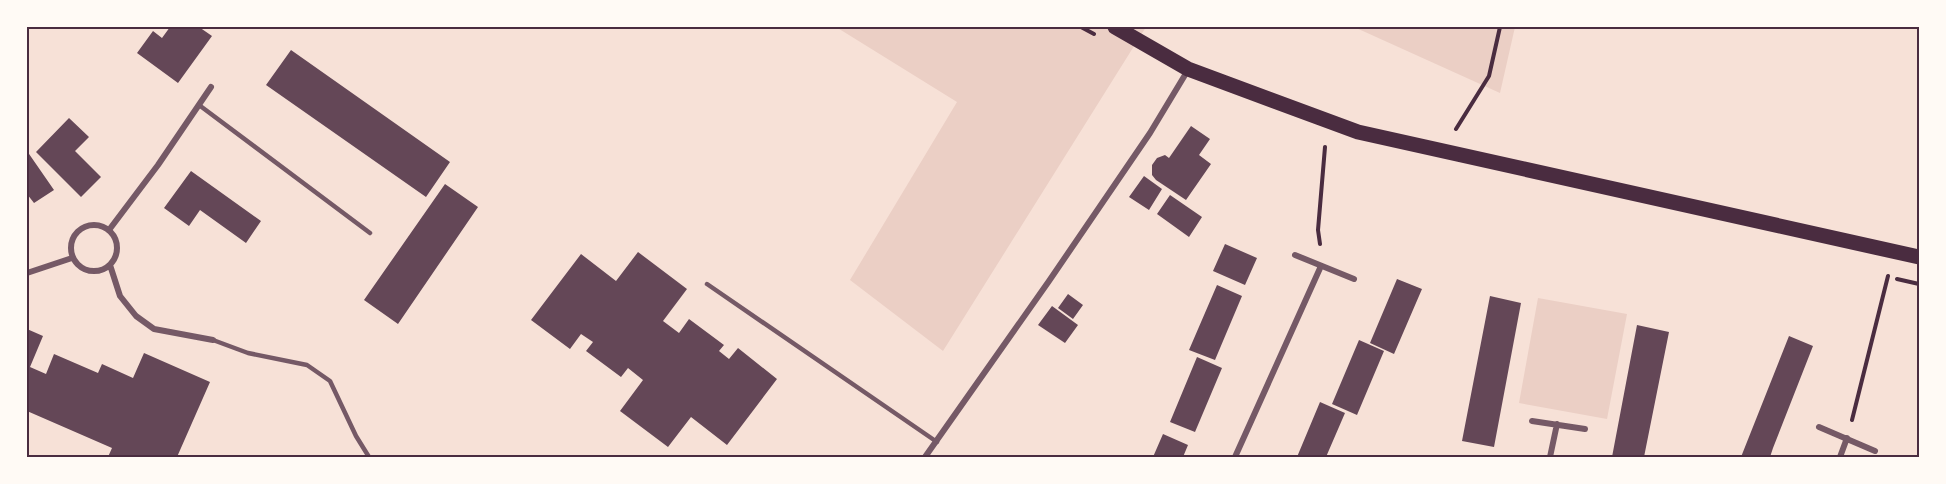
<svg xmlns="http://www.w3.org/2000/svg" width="1946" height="484" font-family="Spectral,serif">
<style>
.green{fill:#ebcfc5}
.building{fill:#644757}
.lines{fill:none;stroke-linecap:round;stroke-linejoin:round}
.path{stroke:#4a2c40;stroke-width:4}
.service{stroke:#755966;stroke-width:4.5}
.minor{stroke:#755966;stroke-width:6}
.primary{stroke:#4a2c40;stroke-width:15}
.neatline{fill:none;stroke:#4a2c40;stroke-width:2}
</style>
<rect width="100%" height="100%" fill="#f7e1d7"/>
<path class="green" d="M836,27H1146L943,351L850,280L957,102Z
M1354,27H1515L1500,93Z
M1538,298L1627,314L1607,419L1519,403Z"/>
<path class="building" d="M170,27H199L212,36L178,83L137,53L153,31L162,38Z
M291,50L450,162L426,197L266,85Z
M69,118L89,137L75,151L101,177L81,197L36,152Z
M1191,126L1210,139L1199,155L1211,164L1186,200L1156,180L1152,175V165L1157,158L1165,155L1169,158Z
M27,151L54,190L34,203L27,194Z
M191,171L261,221L246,243L200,210L189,226L164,208Z
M1144,176L1162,189L1149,210L1129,197Z
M445,184L478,207L398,324L364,300Z
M1170,195L1202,217L1189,237L1157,214Z
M1225,244L1257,258L1245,285L1213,271Z
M638,252L687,289L663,321L679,333L689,319L724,345L719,351L729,359L738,348L777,379L727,445L691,417L668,447L620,411L643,380L628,368L621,377L586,351L593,342L581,334L570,349L531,320L581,254L616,281Z
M1397,279L1422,289L1394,354L1370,343Z
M1217,285L1242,296L1215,360L1189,350Z
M1068,294L1083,305L1073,319L1058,308Z
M1490,296L1521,303L1494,447L1462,441Z
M1052,306L1078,325L1065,343L1038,325Z
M1637,325L1669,332L1644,457H1612Z
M27,329L43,336L30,367L46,374L54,354L98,373L102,364L133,378L144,353L210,382L177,457H108L112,448L27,411Z
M1789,336L1813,346L1773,448L1770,457H1741Z
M1359,340L1384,351L1357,415L1332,404Z
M1197,357L1222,368L1195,432L1170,422Z
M1320,402L1345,413L1326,457H1297Z
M1163,434L1188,445L1183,457H1153Z"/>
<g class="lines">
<path class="path" d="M1081,27L1094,34
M1456,129L1489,76L1500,27
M1320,244L1318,230L1325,147
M1897,279L1919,284
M1852,420L1888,276"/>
<path class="service" d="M199,105L370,233
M707,284L937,442
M213,340L248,353L307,365L330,381L356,436L369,457"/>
<path class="minor" d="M71 248a23 23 0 1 1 46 0a23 23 0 1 1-46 0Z
M109,230L158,165L211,87
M1295,255L1354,279
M110,265L120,296L136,316L154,329L213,340
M27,273L72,258
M1532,421L1585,429
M1819,427L1875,451
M925,457L1049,281L1150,133L1188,70
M1235,457L1321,266
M1550,457L1557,424
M1840,457L1847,438"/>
<path class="primary" d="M1115,27L1188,69L1358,132L1919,257"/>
</g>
<rect width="1946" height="484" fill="none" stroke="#fffaf5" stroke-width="57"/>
<rect x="28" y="28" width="1890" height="428" class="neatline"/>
</svg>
